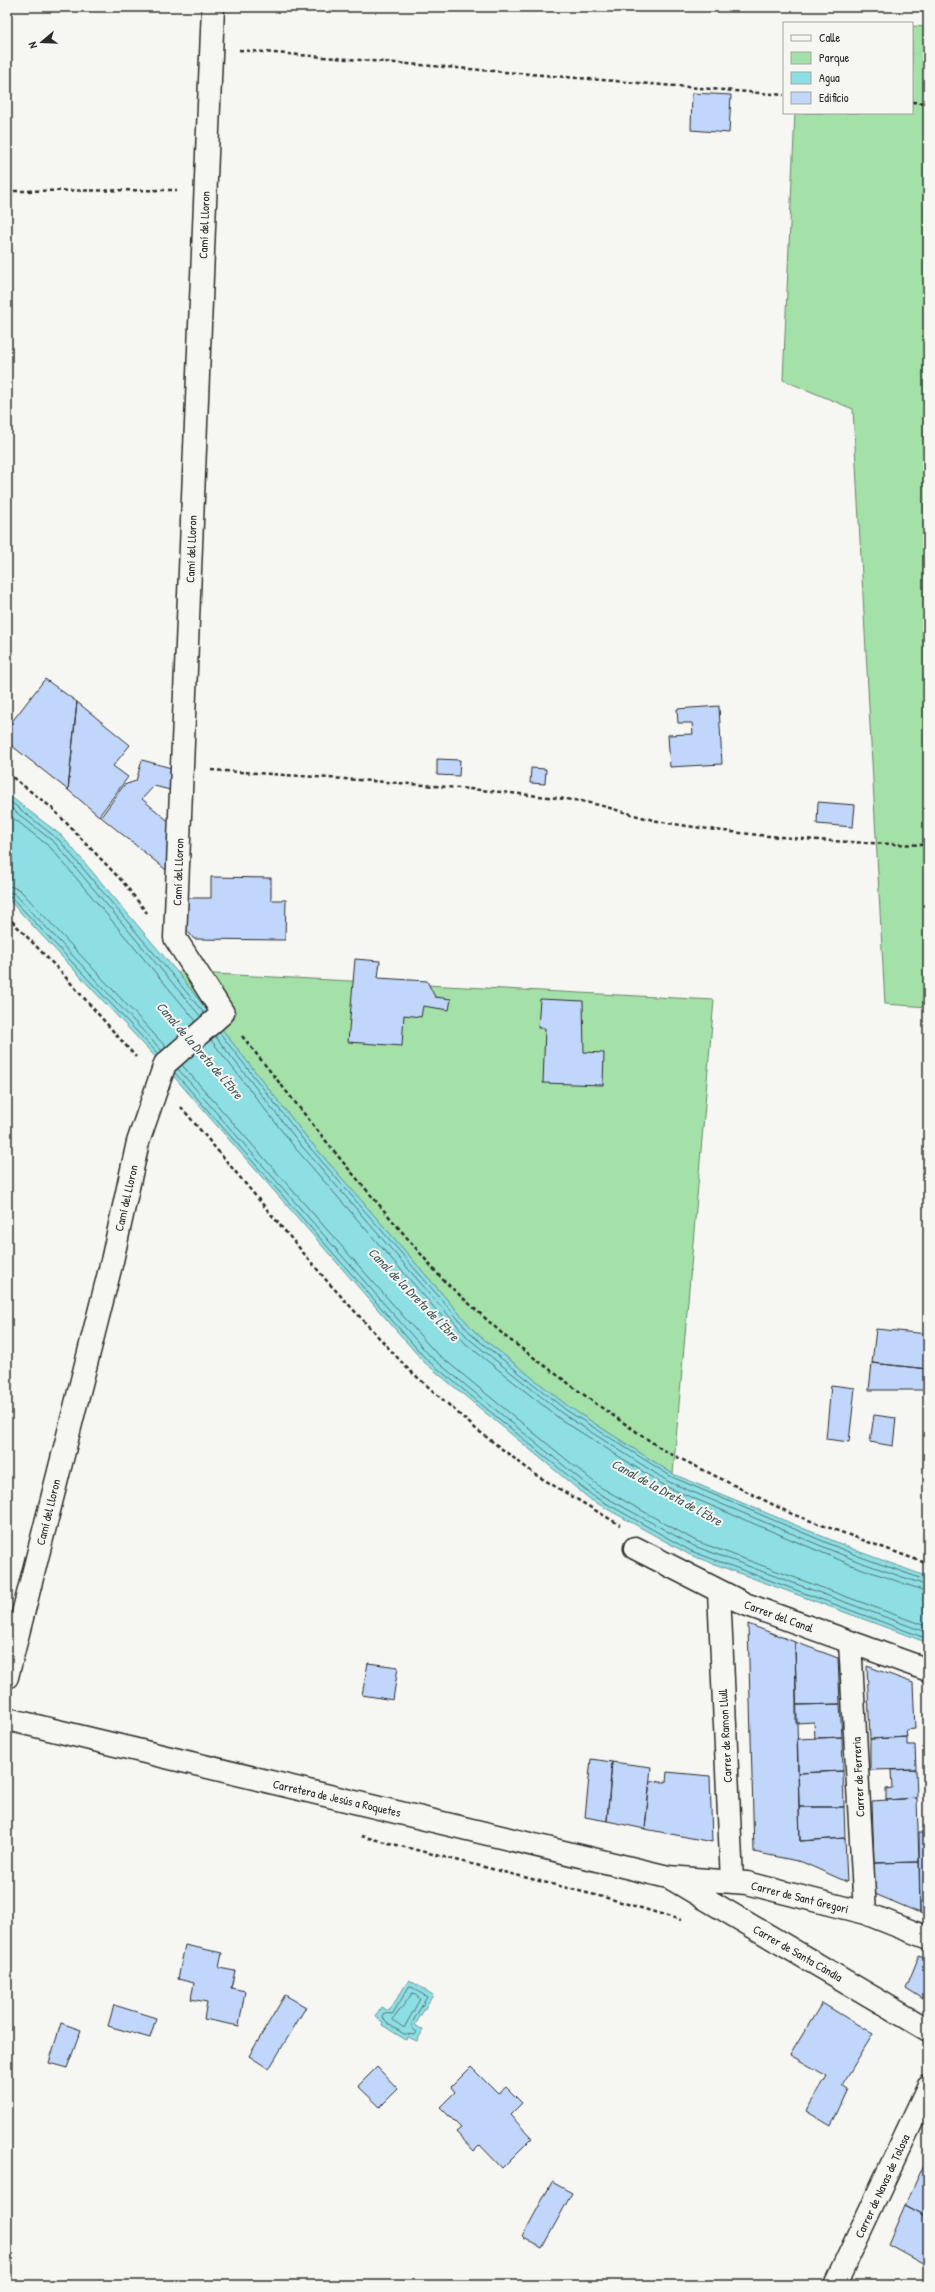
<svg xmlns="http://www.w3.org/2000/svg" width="935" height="2292" font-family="'Patrick Hand',sans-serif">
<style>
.green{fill:#a4e1a8;stroke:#68866a}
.water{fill:#8ddfe4;stroke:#66979a}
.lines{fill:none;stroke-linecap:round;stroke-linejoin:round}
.shore{stroke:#527375;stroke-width:1}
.building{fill:#c1d6fb;stroke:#2b2b2b}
.minor-casing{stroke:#2b2b2b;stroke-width:25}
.path{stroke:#2b2b2b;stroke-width:2.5;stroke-dasharray:4 3;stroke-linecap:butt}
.minor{stroke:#f6f6f2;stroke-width:22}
.labels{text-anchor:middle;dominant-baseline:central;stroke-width:4;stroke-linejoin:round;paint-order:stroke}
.street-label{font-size:12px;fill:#2b2b2b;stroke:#f6f6f2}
.water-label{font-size:13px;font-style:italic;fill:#445859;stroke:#f6f6f2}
</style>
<rect width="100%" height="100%" fill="#f6f6f2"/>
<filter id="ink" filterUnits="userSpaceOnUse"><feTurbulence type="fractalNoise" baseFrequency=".025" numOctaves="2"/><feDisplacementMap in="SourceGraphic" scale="8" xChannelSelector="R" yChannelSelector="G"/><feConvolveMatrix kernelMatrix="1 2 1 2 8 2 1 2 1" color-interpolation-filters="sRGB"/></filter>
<g filter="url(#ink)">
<path class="green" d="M912,26L928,27V1007L885,1004L853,409L783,380L795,113H912Z
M177,972L714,1000L673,1474L569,1407L476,1333L308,1139Z"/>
<path class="water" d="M7,794L62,836L177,972L308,1139L476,1333L569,1407L673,1474L860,1552L928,1577V1643L690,1555L591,1500L424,1362L176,1079L7,898Z
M409,1980L433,1995L415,2025L423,2030L417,2041L408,2037L406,2040L382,2025L383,2022L375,2017L381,2007L389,2011Z"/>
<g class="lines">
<path class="shore" d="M7,799L59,840L204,1013
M7,805L55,843L201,1017
M7,813L51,848L196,1021
M7,885L20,890L166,1047
M7,891L15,894L162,1051
M7,896L12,898L158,1054
M219,1032L305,1142L473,1336L566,1410L672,1477L858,1556L928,1581
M215,1036L301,1145L469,1339L563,1414L669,1482L857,1561L928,1586
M211,1040L296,1149L465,1343L560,1419L667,1487L854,1566L928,1592
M182,1065L434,1351L600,1487L696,1541L928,1627
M178,1069L430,1356L596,1492L694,1546L928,1633
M175,1073L426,1359L593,1496L691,1551L928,1639
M410,1986L427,1997L412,2023V2028L417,2032L415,2035L404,2034L388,2024L382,2016L384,2013L392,2014Z
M413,1993L420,1999L404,2028L393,2020Z"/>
</g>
<path class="building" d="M692,93L731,95L729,133L691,130Z
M45,679L77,702L68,790L7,742V728Z
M77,702L130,745L113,766L128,777L99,816L68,790Z
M719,706L722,764L670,767L668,735L693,734L692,723H678L677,709Z
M437,759L460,760L459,776L437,775Z
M142,760L175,769L170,790L154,786L142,799L173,825L171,874L101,817L124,785L136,781Z
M531,768L546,769L545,784L530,783Z
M818,802L855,805L853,827L817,824Z
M211,877L271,878V900H286L285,940L194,939L185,928V898H211Z
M355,959L380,961L378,978L427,981L435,997L451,999L449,1010L423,1006L421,1017L404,1015L402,1046L348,1042Z
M540,999L583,1001L584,1052L604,1053L603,1085L543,1083L545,1028H538Z
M876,1329L928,1334V1369L872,1363Z
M872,1363L928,1369V1390H869Z
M831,1385L855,1388L849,1442L826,1439Z
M874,1415L896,1418L893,1446L870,1442Z
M748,1624L795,1642L800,1841L845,1838L847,1882L802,1862L754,1852Z
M795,1642L838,1658L840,1704L796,1705Z
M368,1663L398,1667L393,1700L362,1695Z
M867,1666L913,1683L915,1729L906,1730L907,1737L870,1739Z
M840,1704L842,1737L815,1738L814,1722L796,1723V1705Z
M842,1737L843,1771L798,1773L797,1739Z
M907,1737V1745H915L916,1769L870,1770V1739Z
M591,1759L612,1762L607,1821L585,1817Z
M612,1762L651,1767L645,1829L607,1821Z
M916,1769L917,1798L886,1800V1789L892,1788L891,1770Z
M843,1771L844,1807H799L798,1773Z
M667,1772L710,1776L712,1842L645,1829L650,1781L666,1782Z
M917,1798L919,1862L874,1863L872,1801Z
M799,1807H844L845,1838L800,1841Z
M919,1833H928V1917L920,1913Z
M919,1862L920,1913L875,1894L874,1863Z
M185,1945L222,1953L219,1968L235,1971L231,1988L245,1991L239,2026L204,2019L207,2002L191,1999L194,1983L178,1979Z
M919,1956L928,1960V2002L906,1988Z
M285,1995L306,2007L269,2069L249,2056Z
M822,2003L873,2034L842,2085L848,2089L831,2126L806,2111L827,2076L790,2055Z
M114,2005L156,2018L150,2038L108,2026Z
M61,2023L81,2030L67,2068L49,2063Z
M377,2067L398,2089L380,2107L358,2086Z
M471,2067L498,2094L506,2087L522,2103L510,2115L532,2138L502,2168L480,2145L474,2151L456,2132L461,2128L440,2107L455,2092L451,2087Z
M928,2156V2170L923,2167Z
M923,2167L928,2170V2217L905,2205Z
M552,2182L572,2193L542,2248L522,2237Z
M905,2205L928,2217V2266L888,2244Z
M928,2270V2285H921Z
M871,2281L878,2285H870Z"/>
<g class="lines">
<g class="minor-casing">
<path id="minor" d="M635,1548L745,1604L928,1670
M719,1591L732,1882
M850,1642L865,1913
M7,1677L112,1261L138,1142L165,1064L223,1013L175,938L213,7
M7,1719L668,1877L747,1883L865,1913L928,1938
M672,1879L928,2030
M835,2285L928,2087"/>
</g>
<path class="path" d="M239,50L784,95
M912,102L928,103
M7,191L177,190
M211,770C329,778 448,785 565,799C600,802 633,817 668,823C754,837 841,843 928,845
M7,773L52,808L123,882L147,913
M7,916L61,972L136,1057
M242,1036L342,1161L442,1279L506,1337L595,1403L663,1450L792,1514L928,1564
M181,1107L327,1281L407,1368L476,1429L536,1475L620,1525
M361,1836L611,1899L681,1920"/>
<use href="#minor" class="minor"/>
</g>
</g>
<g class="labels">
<g class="street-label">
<text transform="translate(204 225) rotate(-88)">Camí del Lloron</text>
<text transform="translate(191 549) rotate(-88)">Camí del Lloron</text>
<text transform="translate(178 872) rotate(-88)">Camí del Lloron</text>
<text transform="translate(126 1198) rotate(-77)">Camí del Lloron</text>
<text transform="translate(48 1512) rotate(-76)">Camí del Lloron</text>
<text transform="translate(779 1616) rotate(20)">Carrer del Canal</text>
<text transform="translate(725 1736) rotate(-93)">Carrer de Ramon Llull</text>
<text transform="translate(858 1777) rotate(-93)">Carrer de Ferreria</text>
<text transform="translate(337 1798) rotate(13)">Carretera de Jesús a Roquetes</text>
<text transform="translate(800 1897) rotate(14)">Carrer de Sant Gregori</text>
<text transform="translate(798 1953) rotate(30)">Carrer de Santa Càndia</text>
<text transform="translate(882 2186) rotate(-65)">Carrer de Navas de Tolosa</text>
</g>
<g class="water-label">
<text transform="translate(200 1050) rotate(49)">Canal de la Dreta de l'Ebre</text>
<text transform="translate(414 1294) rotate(46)">Canal de la Dreta de l'Ebre</text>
<text transform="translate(667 1492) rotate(29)">Canal de la Dreta de l'Ebre</text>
</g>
</g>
<rect width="935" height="2292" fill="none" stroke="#f6f6f2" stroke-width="24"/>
<rect x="12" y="12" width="911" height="2268" fill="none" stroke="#2b2b2b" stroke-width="1.5" filter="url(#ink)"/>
<rect x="783" y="22" width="130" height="92" fill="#f6f6f2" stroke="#a5a5a2"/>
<rect x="791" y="35" width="20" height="6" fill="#f6f6f2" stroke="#a5a5a2"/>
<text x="819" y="42" font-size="12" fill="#2b2b2b">Calle</text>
<rect x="791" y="52" width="20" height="12" fill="#a4e1a8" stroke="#a5a5a2"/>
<text x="819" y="62" font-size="12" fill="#2b2b2b">Parque</text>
<rect x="791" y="72" width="20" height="12" fill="#8ddfe4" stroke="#a5a5a2"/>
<text x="819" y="82" font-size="12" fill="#2b2b2b">Agua</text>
<rect x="791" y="92" width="20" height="12" fill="#c1d6fb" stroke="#a5a5a2"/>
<text x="819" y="102" font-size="12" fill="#2b2b2b">Edificio</text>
<g transform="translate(42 42) rotate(251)" stroke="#f6f6f2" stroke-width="3" paint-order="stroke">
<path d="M0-3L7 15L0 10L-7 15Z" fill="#2b2b2b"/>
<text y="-6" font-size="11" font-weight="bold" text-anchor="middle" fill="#2b2b2b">N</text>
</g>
</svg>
